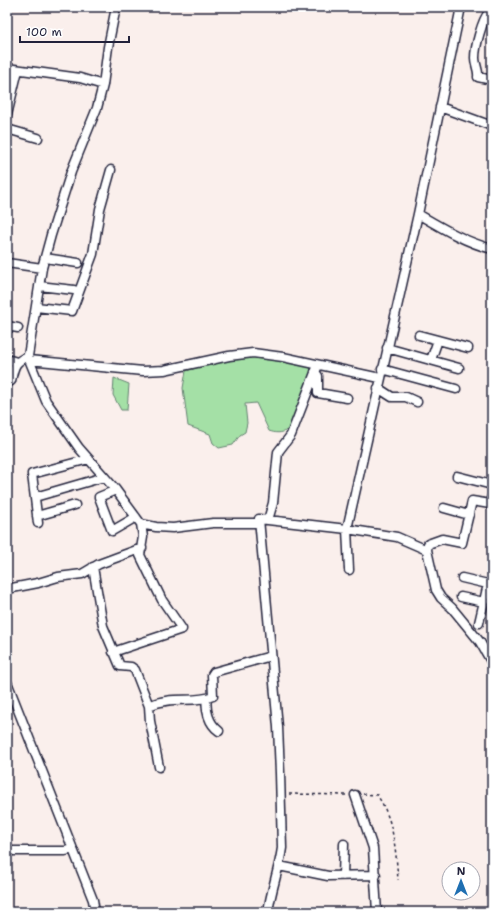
<svg xmlns="http://www.w3.org/2000/svg" width="499" height="919" font-family="'Shantell Sans',sans-serif">
<style>
.green{fill:#a4e0a6;stroke:#638170}
.lines{fill:none;stroke-linecap:round;stroke-linejoin:round}
.minor-casing{stroke:#22223b;stroke-width:11}
.path{stroke:#22223b;stroke-width:1.5;stroke-dasharray:3 3;stroke-linecap:butt}
.minor{stroke:#fff;stroke-width:8}
</style>
<rect width="100%" height="100%" fill="#faefec"/>
<filter id="ink" filterUnits="userSpaceOnUse"><feTurbulence type="fractalNoise" baseFrequency=".025" numOctaves="2"/><feDisplacementMap in="SourceGraphic" scale="8" xChannelSelector="R" yChannelSelector="G"/><feConvolveMatrix kernelMatrix="1 2 1 2 8 2 1 2 1" color-interpolation-filters="sRGB"/></filter>
<g filter="url(#ink)">
<path class="green" d="M255,356L284,360L314,367C308,381 297,422 287,430C281,434 275,433 269,431L256,403L245,404L247,423L245,432L240,435L233,445L219,448L213,443L210,434L188,426L183,388L186,371L230,358Z
M114,378L129,384L127,410H121L113,395Z"/>
<g class="lines">
<g class="minor-casing">
<path id="minor" d="M489,12C482,20 475,47 475,58C475,65 479,70 478,77L492,80
M7,68L80,78L103,85
M440,107L492,126
M7,115L18,70
M7,129L38,138
M418,214C442,228 465,242 492,249
M45,258L78,263
M7,263L42,268
M39,286L74,290
M36,307L72,311L93,254L100,209L111,170
M7,326L18,328
M419,335L468,348
M387,348L459,368
M28,357L46,401L79,448L116,490L141,524L156,527L173,528L213,523H259
M7,359L17,362
M29,360L143,371L164,370L229,356L253,353L283,357L380,378
M431,360L438,340
M382,369L456,389
M315,372L318,376V393L347,398
M7,383L11,381C14,367 14,362 28,356L42,268L51,235L71,172L97,108L103,85L108,47L116,7
M378,388L392,397H406L417,402
M457,476L492,485
M116,490L99,497L112,531L136,517
M35,497L104,477
M444,508L469,515
M37,516L75,505
M268,520L273,503L278,452L291,435L318,365
M38,523L32,474L89,459
M427,550L428,544L442,539L462,543L472,501L490,504L492,496
M93,567L103,626L120,666L131,667L135,670L149,706L150,721L159,767
M349,570L347,529L397,537L427,550L436,590L441,598L452,608L480,642L492,663
M462,578L492,585
M7,589L38,583L58,577L82,574L99,564L142,548
M461,597L484,602
M479,623L488,584
M113,652L182,629L162,600L140,555L143,537L141,524
M7,682L93,900L95,912
M207,698C205,710 209,724 219,731
M149,706C171,695 194,704 213,696L212,675L214,672L271,656
M355,795L373,848L377,912
M7,851H65L73,849
M279,866L328,876L376,875
M343,876L344,844
M268,912C271,890 279,870 282,848L280,773L278,727L259,519L347,529L418,214L461,7"/>
</g>
<path class="path" d="M289,794L347,795
M363,794L377,795C394,819 396,852 398,880"/>
<use href="#minor" class="minor"/>
</g>
</g>
<rect width="499" height="919" fill="none" stroke="#fff" stroke-width="24"/>
<rect x="12" y="12" width="475" height="895" fill="none" stroke="#22223b" stroke-width="1.5" filter="url(#ink)"/>
<g transform="translate(461 881)"><circle r="19" fill="#ffffff" stroke="#a7a7b1"/>
<path d="M0-3L7 15L0 10L-7 15Z" fill="#1f6fb2"/>
<text y="-6" font-size="11" font-weight="bold" text-anchor="middle" fill="#22223b">N</text>
</g>
<path d="M20 36v6h109v-6" fill="none" stroke="#22223b" stroke-width="2"/>
<text x="26" y="36" font-size="12" fill="#22223b" stroke="#ffffff" stroke-width="3" paint-order="stroke">100 m</text>
</svg>
